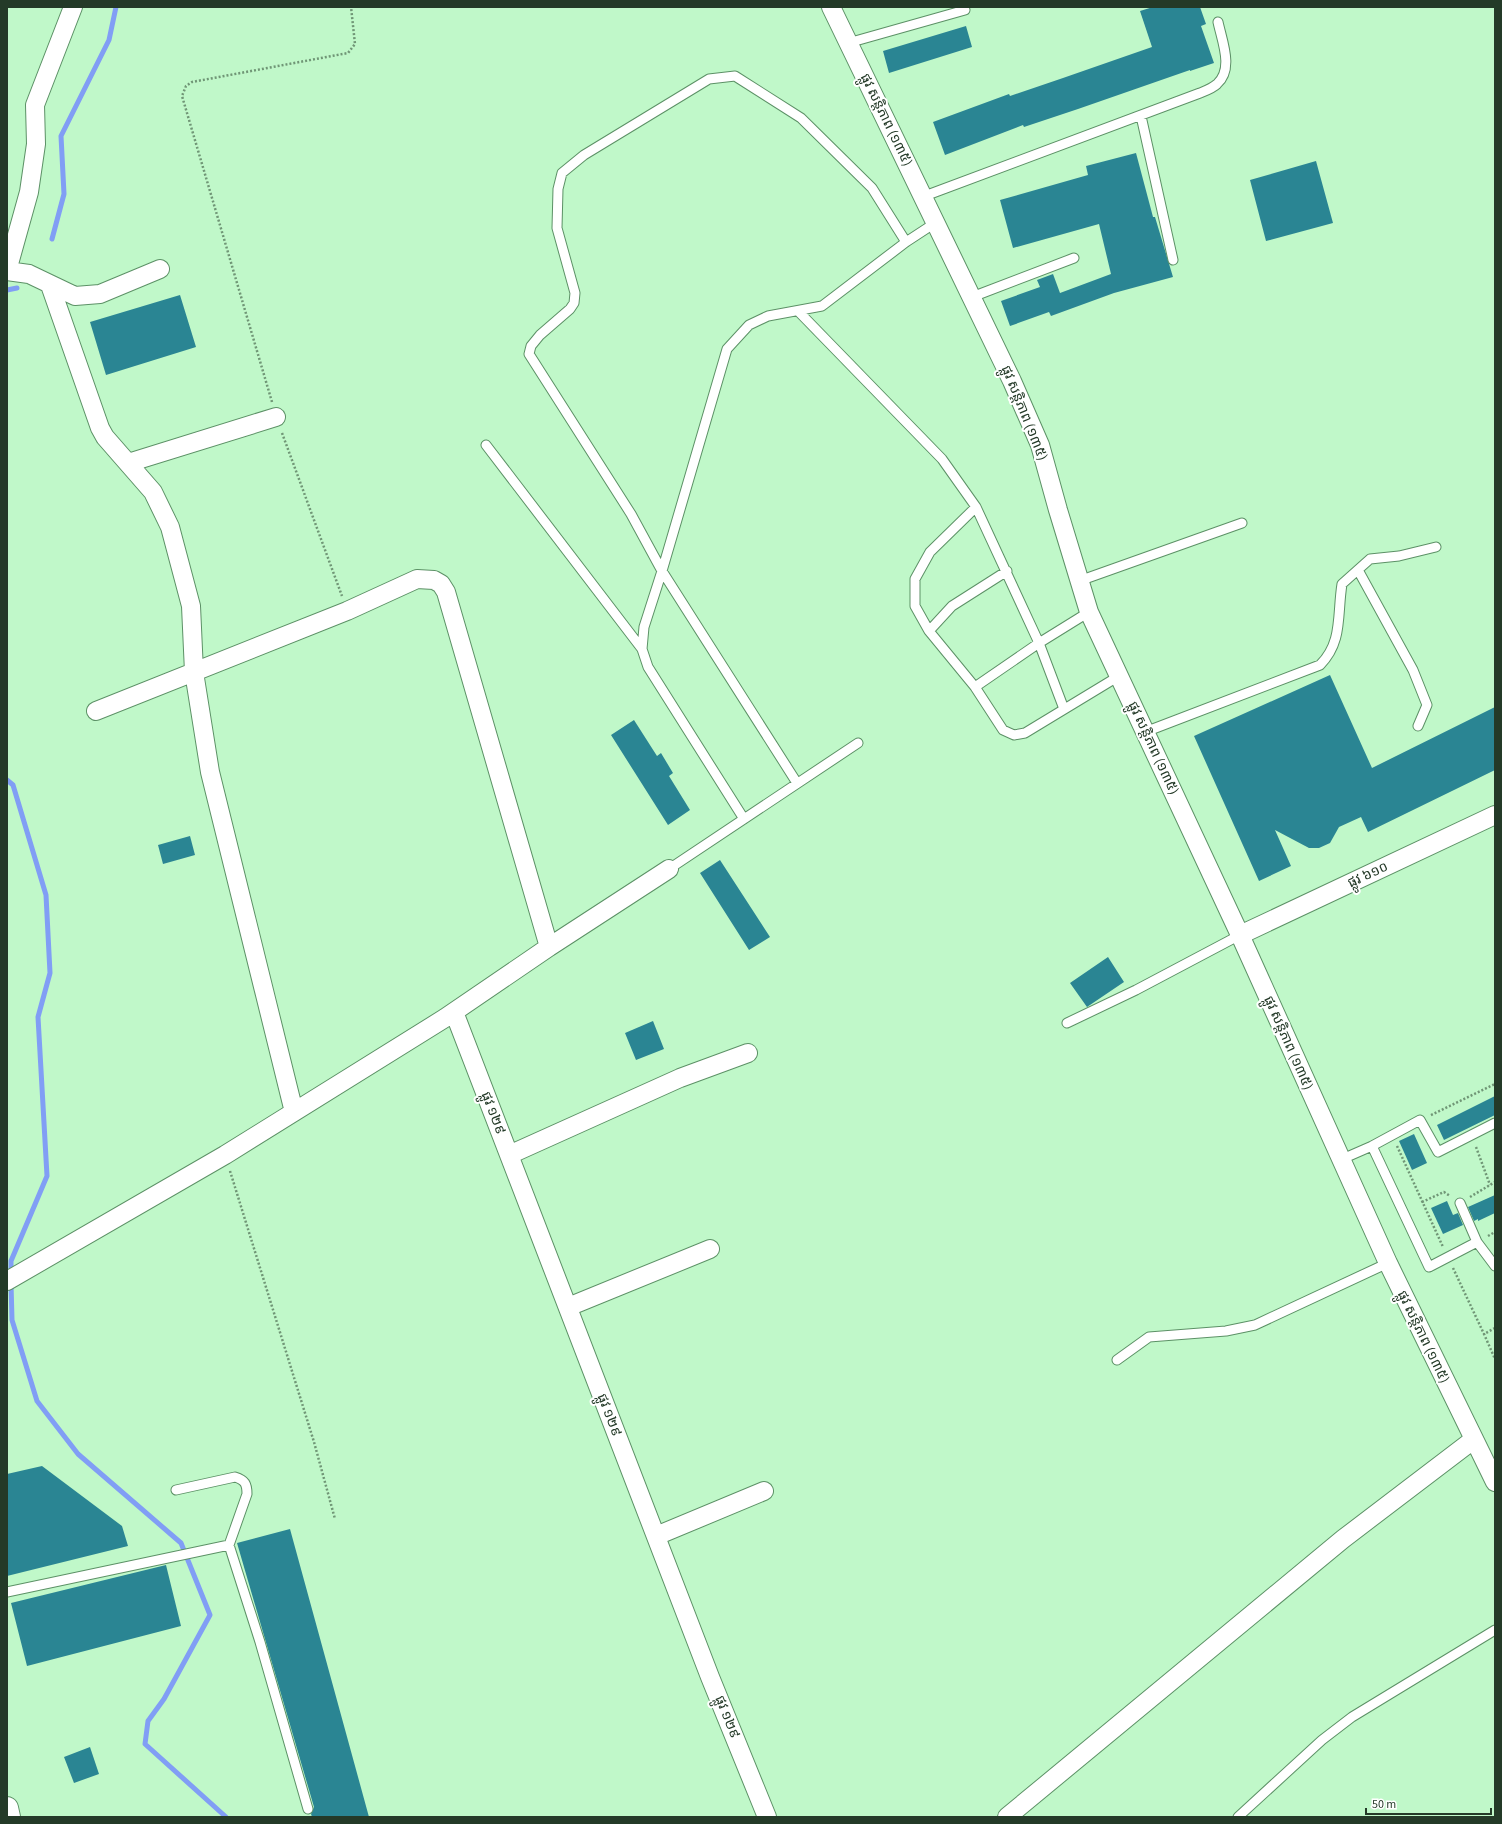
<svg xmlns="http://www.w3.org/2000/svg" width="1502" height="1824" font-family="'Source Sans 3','Noto Sans Khmer',sans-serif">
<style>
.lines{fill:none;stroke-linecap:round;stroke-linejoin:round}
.stream{stroke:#819ef5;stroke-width:5}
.building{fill:#2a8593}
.lane-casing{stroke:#5c9166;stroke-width:11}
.street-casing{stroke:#5c9166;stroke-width:20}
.secondary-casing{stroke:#5c9166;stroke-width:24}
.path{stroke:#709676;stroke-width:2.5;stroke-dasharray:2 2;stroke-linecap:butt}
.lane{stroke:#fff;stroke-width:9}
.street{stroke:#fff;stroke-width:18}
.secondary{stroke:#fff;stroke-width:22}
.labels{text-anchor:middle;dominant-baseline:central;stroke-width:4;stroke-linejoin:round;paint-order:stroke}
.street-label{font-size:14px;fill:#243a28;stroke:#fff}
</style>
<rect width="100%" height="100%" fill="#c0f8c9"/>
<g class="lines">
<path class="stream" d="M52,239L64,194L61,136L109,40L116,7
M7,290L17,288
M7,780L13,785L46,895L50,973L38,1017L47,1176L11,1261V1275
M11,1283L12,1320L37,1401L78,1454L181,1543L210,1615L164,1699L148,1721L145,1744L226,1817"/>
</g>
<path class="building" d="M1153,7H1200L1206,24L1201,26L1214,63L1190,71V70L1078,109L1024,127L1023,125L945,155L933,122L1009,94L1010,96L1063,78L1152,47L1140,11Z
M966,26L972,47L889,73L883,51Z
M1136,153L1153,217H1155L1173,277L1114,293L1051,316L1049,312L1010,326L1001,301L1040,287L1037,280L1053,274L1060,293L1111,274L1099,224L1013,248L1000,200L1088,175L1086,166Z
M1316,161L1333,223L1266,241L1250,180Z
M180,295L196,347L106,375L90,322Z
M1330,675L1372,768L1495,707V770L1368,832L1361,817L1339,827L1330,843L1319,848H1309L1275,830L1291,866L1259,881L1194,736Z
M634,720L657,756L661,753L673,773L669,776L690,810L668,825L611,735Z
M190,836L195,855L163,864L158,845Z
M720,860L770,937L749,950L700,873Z
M1108,957L1124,982L1087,1007L1070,983Z
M653,1021L664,1049L636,1060L625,1033Z
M1495,1096V1115L1444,1140L1437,1125Z
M1414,1134L1427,1163L1412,1170L1399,1141Z
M1495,1195V1213L1478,1221V1219L1474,1221L1468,1207Z
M1447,1201L1453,1215L1458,1213L1463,1225L1443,1234L1431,1208Z
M42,1466L122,1526L128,1546L7,1576V1474Z
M290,1529L369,1817H312L311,1814L314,1807L237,1543Z
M166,1565L181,1626L27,1666L11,1603Z
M90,1747L99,1774L74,1783L64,1757Z"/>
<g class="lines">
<g class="lane-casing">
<path id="lane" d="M848,43L965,10
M1141,116L1173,260
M922,197L1200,93C1205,91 1213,88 1217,84C1234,69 1222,41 1218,22
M972,297L1074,258
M799,312L942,459L976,507L1039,643L1064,709
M486,445L642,649
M1358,570L1413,670L1427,705L1418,726
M1007,571L952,606L929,631L975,687L1003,730L1014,735L1025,733L1119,676
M1079,581L1242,523
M929,631L915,606V579L930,552L976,507
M975,687L1039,643L1089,612
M1145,732L1320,665C1343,642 1337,615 1342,584L1370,559L1399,556L1436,547
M797,783L662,571L631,514L529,354L531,346L540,335L570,309L574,303L575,293L557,228L558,189L562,173L584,155L709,79L735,76L801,118L872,188L906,242
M744,819L648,667L642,649L644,627L662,571L727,349L749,325L768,316L822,306L906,242L935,223
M669,869L858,743
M1067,1023L1136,990L1240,935
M1372,1146L1420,1120L1438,1152L1495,1123
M1340,1160L1372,1146L1429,1267L1477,1242L1495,1266
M1460,1203L1477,1242
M1117,1360L1149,1337L1226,1331L1255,1325L1388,1263
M176,1490L235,1477C245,1480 247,1484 247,1494L229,1545
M7,1592L229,1545L260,1642L308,1809
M1238,1817L1322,1740L1352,1717L1495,1630"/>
</g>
<g class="street-casing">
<path id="street" d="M831,7L1012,381L1040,445L1058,510L1089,612L1240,935L1388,1263L1495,1482
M7,271L29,192L36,144L35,105L73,7
M7,271L29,274L75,296L100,294L160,269
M50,285L100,428L105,437L153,492L170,527L191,606L194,672L210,772L294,1112
M128,463L276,417
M96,711L347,611L417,579L434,580L441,584L446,592L549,947
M1240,935L1495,815
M454,1012L710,1677L767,1817
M509,1155L680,1078L748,1053
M7,1281L225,1155L445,1018L549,947L669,869
M568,1307L710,1249
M656,1536L764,1491
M1007,1817L1343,1539L1473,1440"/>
</g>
<g class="secondary-casing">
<path id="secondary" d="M7,1808L9,1817"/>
</g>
<path class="path" d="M272,402L182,96L186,86L192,82L348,53L355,44L351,7
M282,433L342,596
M1431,1115L1495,1084
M1397,1146L1443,1247
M1476,1147L1490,1185
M230,1171L314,1442L335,1519
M1470,1197L1495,1182
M1422,1202L1444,1192L1450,1196
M1488,1236L1495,1232
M1453,1268L1484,1334
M1495,1328L1484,1334L1495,1359"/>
<use href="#lane" class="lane"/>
<use href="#street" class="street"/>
<use href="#secondary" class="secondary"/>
</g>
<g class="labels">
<g class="street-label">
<text transform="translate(886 120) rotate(64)">ផ្លូវ សន្តិភាព (១៣៥)</text>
<text transform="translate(1024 413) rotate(68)">ផ្លូវ សន្តិភាព (១៣៥)</text>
<text transform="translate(1153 748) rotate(65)">ផ្លូវ សន្តិភាព (១៣៥)</text>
<text transform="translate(1368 875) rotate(-25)">ផ្លូវ ៦១០</text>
<text transform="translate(1288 1043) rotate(66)">ផ្លូវ សន្តិភាព (១៣៥)</text>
<text transform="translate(493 1113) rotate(69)">ផ្លូវ ១២៩</text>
<text transform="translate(1423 1337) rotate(64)">ផ្លូវ សន្តិភាព (១៣៥)</text>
<text transform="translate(609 1415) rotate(69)">ផ្លូវ ១២៩</text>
<text transform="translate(727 1717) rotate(68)">ផ្លូវ ១២៩</text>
</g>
</g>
<rect width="1502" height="1824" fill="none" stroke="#243a28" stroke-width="16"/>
<path d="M1366 1808v6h125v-6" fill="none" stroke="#243a28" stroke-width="2"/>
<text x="1372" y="1808" font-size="12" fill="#243a28" stroke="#ffffff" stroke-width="3" paint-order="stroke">50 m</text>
</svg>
